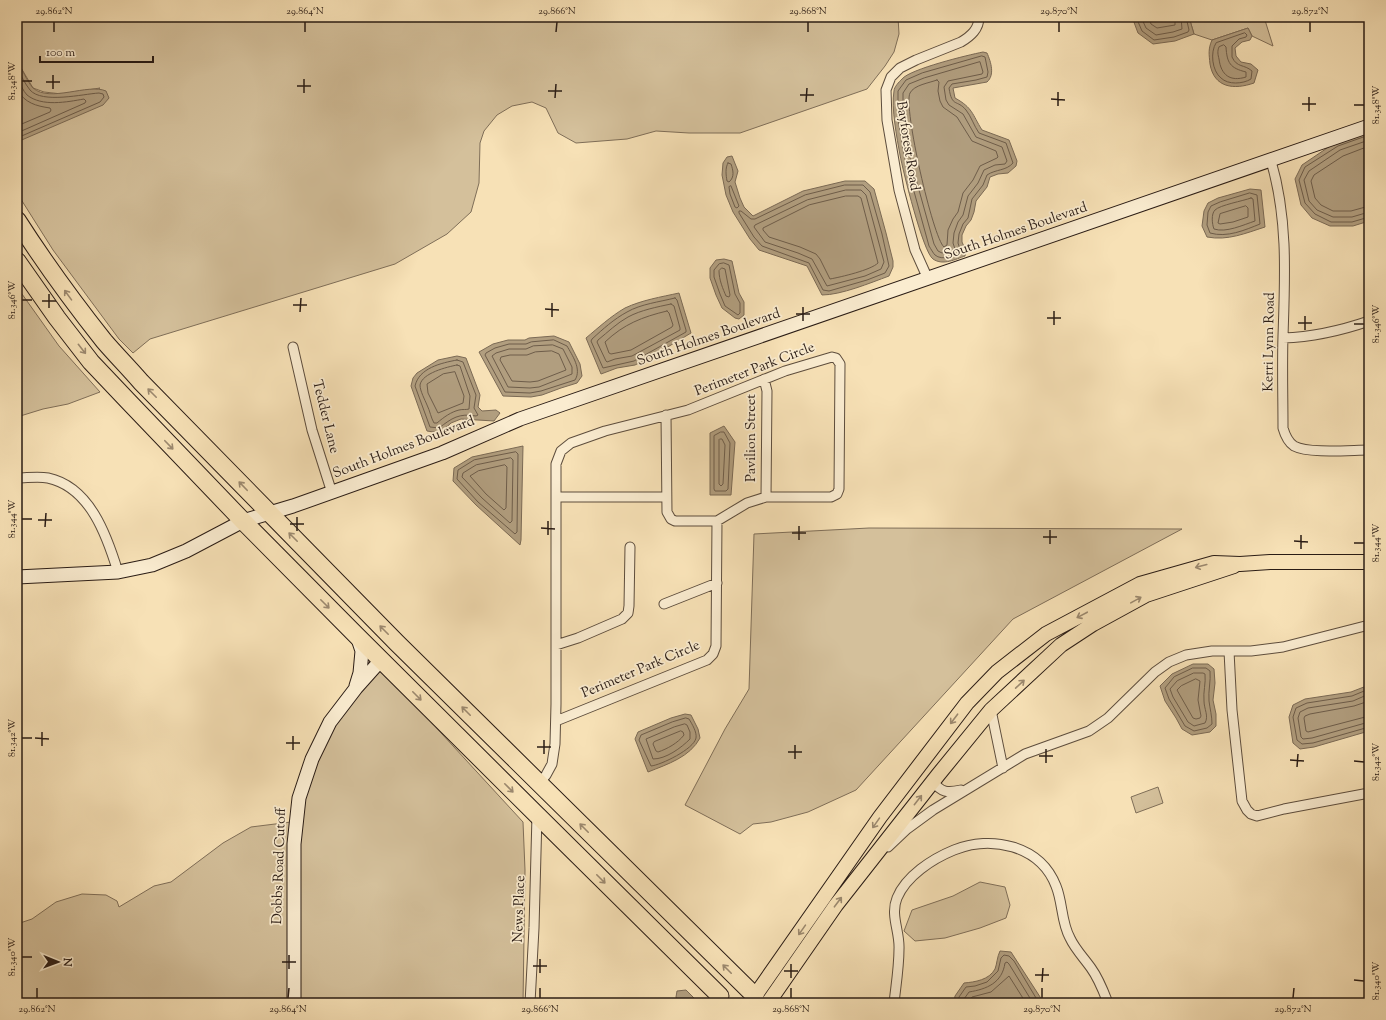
<svg xmlns="http://www.w3.org/2000/svg" width="1386" height="1020" font-family="'Sorts Mill Goudy',serif">
<style>
.green{fill:#d4c09b;stroke:#7f6e58}
.water{fill:#b19e7f;stroke:#7b6a55}
.lines{fill:none;stroke-linecap:round;stroke-linejoin:round}
.shore{stroke:#6e5d4a;stroke-width:1}
.street-casing{stroke:#5d4d3d;stroke-width:11}
.secondary-casing{stroke:#2a1c15;stroke-width:15}
.primary-casing{stroke:#2a1c15;stroke-width:16}
.highway-casing{stroke:#2a1c15;stroke-width:19}
.street{stroke:#faecd0;stroke-width:9}
.secondary{stroke:#faecd0;stroke-width:13}
.primary{stroke:#f7e1b6;stroke-width:14}
.highway{stroke:#f7e1b6;stroke-width:17}
.oneway{stroke:#9b886e}
.ticks{fill:none;stroke:#2a1c15;stroke-width:1.5}
.labels{text-anchor:middle;dominant-baseline:central;stroke-width:3.5;stroke-linejoin:round;paint-order:stroke}
.street-label{font-size:14px;fill:#2a1c15;stroke:#faecd0}
.neatline{fill:none;stroke:#2a1c15;stroke-width:1.5}
.ticks-label{font-size:10px;text-anchor:middle;fill:#2a1c15}
</style>
<rect width="100%" height="100%" fill="#f7e1b6"/>
<filter id="stains"><feTurbulence type="fractalNoise" baseFrequency=".005" numOctaves="4"/><feColorMatrix values="0 0 0 0 .2 0 0 0 0 .09 0 0 0 0 .02 0 0 0 .5 -.17"/></filter>
<radialGradient id="worn" r=".72"><stop offset=".6" stop-color="#630" stop-opacity="0"/><stop offset="1" stop-color="#630" stop-opacity=".3"/></radialGradient>
<path class="green" d="M17,17H898L899,34L894,52L885,66L867,89L740,133H689L656,131L627,139L576,143L558,133L546,108L532,102L512,106L497,115L484,131L480,143L479,183L471,212L447,234L395,264L150,339L133,353L119,339L53,250L17,193V142L100,88L62,94L44,92L33,88L17,61Z
M1189,17H1264L1273,46L1252,36L1248,28L1212,40L1194,34Z
M17,287L59,346L100,392L68,404L43,409L17,417Z
M869,528L1182,529L1013,619L856,790L808,812L771,822L753,824L740,834L685,805L725,729L749,689L754,534Z
M379,668L396,684L523,822L525,870L523,1003H298L300,819L312,771L334,724Z
M1158,787L1163,803L1136,813L1131,797Z
M291,822L289,1003H17V924L32,919L56,902L82,894L106,895L117,901L119,907L154,886L171,882L223,843L251,827Z
M980,882L1005,887L1010,905L1006,918L980,928L945,938L915,941L904,931L912,910L953,896Z"/>
<path class="water" d="M1132,17H1189L1194,34L1175,41L1153,44L1138,33Z
M1248,28L1252,36L1250,40L1242,42L1235,48L1236,56L1241,62L1251,64L1258,70L1254,83C1234,90 1214,88 1210,64C1209,54 1208,49 1212,40Z
M983,52L987,53C991,62 995,75 987,82L953,88L955,98C973,108 972,114 982,130L1009,140L1017,161L1016,166L1008,173L998,174L990,177L987,187L976,201L974,212L971,220L966,226L962,235V242L966,251L965,256C956,259 943,266 933,259C923,252 903,171 900,155C897,138 891,108 894,91C894,87 899,82 902,79C910,69 968,55 983,52Z
M17,61C21,67 28,83 33,88C50,103 88,83 106,91L109,98L103,105L17,142Z
M1369,130V221L1353,226H1330L1312,218L1301,205L1295,179L1302,165L1336,142Z
M732,156L738,171L735,182L740,198L744,207L753,216L803,191L845,181H865L874,189L886,233L893,261V267L889,276C870,283 841,295 822,295L807,266L759,250L750,239L733,212L726,195L722,175L723,163L727,157Z
M1250,189L1261,190L1265,227C1246,233 1228,241 1207,237L1202,226L1204,211L1208,203L1218,198Z
M724,259L732,261L739,293L744,302V315L739,319L735,318L722,308L716,295L710,278V268L716,260Z
M679,293L691,333L651,357L635,365L617,368L601,374L586,338C598,328 611,316 625,308C642,300 661,297 679,293Z
M554,336L569,342L580,364L582,376L577,383L561,388L542,395L531,397L503,396L479,352L493,344L508,340H525L529,338Z
M457,356L466,358L480,395L478,407L482,411L496,410L500,413L494,421L461,419L451,423L440,433L427,431L411,386L413,378L417,373L438,360Z
M724,426L735,442L731,495H710V433Z
M523,446L521,540L520,545L476,505L453,481L454,468L472,457Z
M1193,664H1208L1214,669L1215,683L1213,700L1216,714V726L1210,732L1192,735L1182,729L1176,718L1165,701L1160,686L1172,674Z
M1369,685V731L1314,747L1300,749L1293,743L1289,717L1293,705L1305,699L1351,692Z
M685,714L691,715L698,729L700,738C690,757 668,764 648,772L635,739L638,732L671,718Z
M1000,951L1011,952L1044,1003H954L955,996L964,983C975,982 989,980 995,969C997,964 997,957 1000,951Z
M686,990L697,1001L698,1003H678L676,997L677,991Z"/>
<g class="lines">
<path class="shore" d="M1136,17L1142,31L1154,40L1174,37L1188,32L1189,30L1186,17
M1141,17L1146,28L1156,35L1173,32L1182,29L1181,17
M1148,17L1151,24L1157,28L1175,25V17
M1245,33L1247,35L1246,37L1239,39L1232,46V57C1237,68 1244,64 1252,71L1251,79C1243,84 1228,85 1221,78C1212,71 1210,52 1216,43Z
M1224,45L1226,47C1227,63 1230,68 1246,72V77C1230,82 1221,75 1219,59C1218,55 1217,51 1219,47Z
M982,56L985,57L988,72L987,77L976,80L952,84L949,88C952,108 957,99 966,110C971,116 974,126 979,133L1006,143L1013,163C1006,171 996,169 987,175L983,185L972,199L968,218L963,224L959,234L958,243L961,252C955,256 942,261 935,255C933,253 931,249 929,246L904,155L898,119V91L906,80L922,73Z
M980,62L983,72L982,74L948,81L944,87L946,100L949,105L963,114L976,137L1002,147L1007,161L1005,164L995,165L984,170L978,183L968,196L963,215L958,222L954,233L953,243L955,249L942,253L938,251L934,244L909,154L903,118V93L909,84L924,78Z
M17,68C21,75 25,84 30,90C42,104 83,94 99,93L103,94L104,97L100,102L17,138
M17,78C20,83 23,91 27,95C42,107 67,102 84,99L86,101L85,103L17,133
M937,80L939,82L938,91L940,101L943,107L957,117L972,141L996,151L998,157L997,158L980,166L973,180L963,193L958,212L953,219L948,230L947,245L944,247C933,238 903,107 910,93C914,85 929,83 937,80Z
M17,90C25,103 36,106 50,108L51,110L50,112L17,126
M1369,135L1338,146L1305,167L1299,180L1305,203L1315,214L1331,222H1352L1369,217
M1369,140L1340,150L1309,171L1304,180L1309,201L1317,210L1333,217H1352L1369,212
M1369,146L1343,156L1314,175L1311,181L1315,198L1321,205L1333,211H1351L1369,206
M728,163L731,164C733,170 735,177 729,182L727,181C726,175 725,168 728,163Z
M845,185H863L870,192L882,234L889,266L885,273L867,280L829,291L823,290L809,263L762,246L754,237L739,213V211H741L751,219H755L805,195Z
M731,186L739,206L737,208L735,207L730,194L729,187Z
M846,190H861L866,195L884,262L881,269L865,276L827,286L812,259L798,253L765,242L754,227L755,225L807,200Z
M1250,193L1257,195L1260,224C1245,230 1227,238 1210,233L1207,225L1208,212L1211,206L1220,202Z
M846,196H858L861,198L878,263C871,270 841,277 830,279L820,259L816,254L800,247L769,237L763,230V228L809,205Z
M1251,198L1253,199L1255,221C1243,225 1226,233 1214,229C1212,224 1211,214 1215,210C1220,205 1243,201 1251,198Z
M1246,206L1248,208V217L1233,222L1220,224L1218,223L1220,214Z
M724,263L729,265L735,294L740,303V313L738,315L725,306L720,294L714,277V270L719,264Z
M722,268L725,269L730,295L729,297L726,296C723,289 719,280 719,271Z
M675,298L677,300L686,330V332L634,361L603,368L591,341L592,339C603,329 614,319 627,312C641,304 659,302 675,298Z
M671,304L674,306L680,328V330L632,356L615,359L607,362L606,361L597,342L598,340C608,332 617,323 628,317C641,310 657,307 671,304Z
M667,311L669,313L673,325L672,327L631,350L611,354L609,353L605,342C624,324 642,317 667,311Z
M554,340L567,346C572,355 582,369 575,380L541,391L530,393L505,392L485,355L486,353L495,348L509,344H526L531,342Z
M553,345L563,349L572,367V374L539,387L530,388L508,387L492,356L496,353L509,349H526L533,346Z
M552,351L559,354L566,370L538,381L530,382L512,381L500,360L501,357L510,355H527L535,352Z
M457,360L463,362L476,395L474,408L478,415L476,416C459,413 452,418 439,428L430,427L415,386C419,368 441,363 457,360Z
M457,365L460,366L470,396L469,409C466,410 463,409 459,410C451,412 444,417 437,423H434C431,418 430,411 427,405C425,400 420,391 420,385C422,373 447,367 457,365Z
M455,372L464,396L463,403L438,413L428,393L427,384L443,374Z
M721,432H724L730,443L728,489L726,491H715L714,489V436Z
M720,439H722L725,445L723,484L721,486L719,484V440Z
M516,452L518,454L517,532L515,534L478,502L457,479L458,470L474,460Z
M511,458L513,460L512,521L510,523L482,498L462,477L463,473L476,465Z
M505,465L507,467L506,508L504,510L486,494L470,476L478,471Z
M1193,668H1206L1210,671C1211,681 1208,691 1209,701C1210,709 1212,716 1212,724L1207,728L1194,731L1185,726L1169,699L1165,688L1174,677Z
M1194,673H1203L1205,674C1206,683 1203,692 1204,701C1204,709 1209,716 1205,723L1194,726L1188,722L1173,697L1170,689L1177,681Z
M1196,679L1200,681L1198,700L1201,716L1200,718L1196,719L1193,718L1177,690L1181,686Z
M1369,689L1352,696L1307,703L1296,708L1293,717L1297,740L1302,744L1313,743L1369,727
M1369,694L1353,701L1308,708L1300,712L1298,718L1301,737L1303,739L1312,738L1369,722
M1369,701L1354,706L1310,714L1305,716L1304,718L1306,731L1308,732L1369,716
M686,718L689,719C692,724 697,732 696,738C694,749 661,765 651,766L639,740L641,735L672,722Z
M685,724L687,725L690,732V739C681,748 666,759 653,759L646,739L674,727Z
M681,731L683,732L684,735C678,743 667,749 658,752L656,751L653,744L654,742Z
M958,1003L959,997L966,987L975,986L987,982L998,971L1001,958L1004,955L1009,956L1014,961L1039,1003
M963,1003L964,999L969,992C987,989 1002,983 1005,963L1007,962L1009,964L1033,1003
M969,1003L972,997L991,992L1009,976L1026,1003"/>
<g class="street-casing">
<path id="street" d="M1271,161C1288,218 1285,277 1283,336C1282,367 1283,397 1283,428C1285,435 1288,442 1294,446C1309,454 1351,450 1369,450
M928,279L915,250L899,190L887,120L886,90L891,77L900,68L916,60L961,42C971,36 979,29 979,17
M1283,338C1313,337 1340,331 1369,321
M293,347L312,430L332,493
M764,379L767,391L766,497
M17,478C27,478 38,476 48,478C90,487 107,536 118,572
M556,497H666
M664,604L717,583
M556,645L578,638L622,619L628,613L629,606L630,547
M1229,651L1232,710L1242,801L1247,810L1251,814L1257,816L1284,809L1369,793
M991,710L1003,768
M556,721L707,660L713,654L716,646L717,521
M933,781C941,793 948,793 961,790
M539,784L546,775L552,764L555,744L556,704V464L561,451L571,443L605,431L688,410L785,371L832,357L836,358L840,364L839,489L837,494L831,497H766L747,503L717,521H675L671,519L667,512L666,415
M888,847L907,829L933,810L1025,754L1089,731L1108,718L1155,672L1169,662L1186,655L1212,651H1251L1283,647L1369,625
M530,1003L534,928L537,815
M894,1003C896,985 899,967 899,949C900,932 890,915 897,898C906,876 932,859 954,850C991,835 1040,845 1056,886C1063,903 1061,922 1070,938C1075,949 1084,958 1091,968C1099,979 1103,990 1108,1003"/>
</g>
<g class="secondary-casing">
<path id="secondary" d="M17,577L118,572L152,565L186,551L243,521L293,506L442,453L520,419L1369,126
M356,686L360,673L362,651L357,636
M294,1003V844L299,798L312,759L330,722L356,688L381,660"/>
</g>
<g class="primary-casing">
<path id="primary" d="M750,1003L880,817L967,703L997,672L1046,634L1140,584L1214,563L1240,564L1270,562H1369
M768,1003L836,905L938,775L991,710L1061,645L1093,624L1146,595L1234,566"/>
</g>
<g class="highway-casing">
<path id="highway" d="M17,220C44,262 73,302 104,341C116,355 129,368 141,382L397,643L755,996
M17,261L57,318L91,362L128,401L243,521L357,636L537,815L720,996"/>
</g>
<use href="#street" class="street"/>
<use href="#secondary" class="secondary"/>
<use href="#primary" class="primary"/>
<use href="#highway" class="highway"/>
</g>
<defs><path id="oneway-shaft" d="M-6 0H5M1.5-3L5.5 0L1.5 3" fill="none" stroke-width="1.6" stroke-linecap="round" stroke-linejoin="round"/></defs>
<g class="oneway">
<use href="#oneway-shaft" transform="translate(68 295) rotate(-126)"/>
<use href="#oneway-shaft" transform="translate(82 349) rotate(52)"/>
<use href="#oneway-shaft" transform="translate(152 393) rotate(-135)"/>
<use href="#oneway-shaft" transform="translate(169 445) rotate(46)"/>
<use href="#oneway-shaft" transform="translate(243 486) rotate(-134)"/>
<use href="#oneway-shaft" transform="translate(293 537) rotate(-135)"/>
<use href="#oneway-shaft" transform="translate(1201 566) rotate(165)"/>
<use href="#oneway-shaft" transform="translate(1136 600) rotate(-29)"/>
<use href="#oneway-shaft" transform="translate(325 604) rotate(45)"/>
<use href="#oneway-shaft" transform="translate(1082 615) rotate(152)"/>
<use href="#oneway-shaft" transform="translate(384 630) rotate(-135)"/>
<use href="#oneway-shaft" transform="translate(1020 684) rotate(-43)"/>
<use href="#oneway-shaft" transform="translate(417 696) rotate(45)"/>
<use href="#oneway-shaft" transform="translate(466 711) rotate(-135)"/>
<use href="#oneway-shaft" transform="translate(954 719) rotate(127)"/>
<use href="#oneway-shaft" transform="translate(509 788) rotate(45)"/>
<use href="#oneway-shaft" transform="translate(918 800) rotate(-52)"/>
<use href="#oneway-shaft" transform="translate(876 823) rotate(125)"/>
<use href="#oneway-shaft" transform="translate(584 828) rotate(-135)"/>
<use href="#oneway-shaft" transform="translate(601 879) rotate(45)"/>
<use href="#oneway-shaft" transform="translate(838 902) rotate(-53)"/>
<use href="#oneway-shaft" transform="translate(802 930) rotate(125)"/>
<use href="#oneway-shaft" transform="translate(727 969) rotate(-135)"/>
</g>
<path class="ticks" d="M54,32V22M305,32V22M556,32L557,22M808,32V22M1059,32V22M1310,32V22M22,81H32M46,82H60M297,86H311M53,89V75M548,91H562M304,93V79M800,95H814M555,98L556,84M1051,99L1065,100M806,102L807,88M1302,104H1316M1354,105H1364M1058,106V92M1309,111V97M22,300H32M42,301H56M293,305H307M49,308V294M545,309L559,310M300,312L301,298M796,314H810M552,317V303M1047,318H1061M803,321V307M1298,323H1312M1354,324H1364M1054,325V311M1305,330V316M22,519H32M38,520H52M290,524H304M45,527L46,513M541,528L555,529M297,531V517M792,533H806M548,535V521M1043,537H1057M799,540V526M1294,541L1308,542M1354,543H1364M1050,544V530M1301,549V535M22,738H32M35,738L49,739M286,743H300M42,746V732M537,747H551M293,750V736M788,752H802M544,754V740M1039,756H1053M795,759V745M1290,760L1304,761M1354,761L1364,762M1046,763V749M1297,767L1298,754M22,957H32M282,962H296M533,966H547M289,969V955M784,971H798M540,973V959M1035,975H1049M791,978V964M1354,980L1364,981M1042,982L1043,968M37,998V988M288,998L289,988M540,998V988M791,998V988M1042,998V988M1293,998L1294,988"/>
<g class="labels">
<g class="street-label">
<text transform="translate(907 146) rotate(81)">Bayforest Road</text>
<text transform="translate(1016 232) rotate(-19)">South Holmes Boulevard</text>
<text transform="translate(709 338) rotate(-19)">South Holmes Boulevard</text>
<text transform="translate(1270 342) rotate(-89)">Kerri Lynn Road</text>
<text transform="translate(755 370) rotate(-21)">Perimeter Park Circle</text>
<text transform="translate(325 417) rotate(76)">Tedder Lane</text>
<text transform="translate(752 438) rotate(-90)">Pavilion Street</text>
<text transform="translate(404 448) rotate(-21)">South Holmes Boulevard</text>
<text transform="translate(641 670) rotate(-23)">Perimeter Park Circle</text>
<text transform="translate(280 866) rotate(-88)">Dobbs Road Cutoff</text>
<text transform="translate(520 909) rotate(-88)">News Place</text>
</g>
</g>
<rect width="1386" height="1020" fill="none" stroke="#f7e1b6" stroke-width="44"/>
<g transform="translate(58 962) rotate(91)" stroke="#faecd0" stroke-width="3" paint-order="stroke">
<path d="M0-3L7 15L0 10L-7 15Z" fill="#2a1c15"/>
<text y="-6" font-size="11" font-weight="bold" text-anchor="middle" fill="#2a1c15">N</text>
</g>
<path d="M40 56v6h113v-6" fill="none" stroke="#2a1c15" stroke-width="2"/>
<text x="46" y="56" font-size="12" fill="#2a1c15" stroke="#faecd0" stroke-width="3" paint-order="stroke">100 m</text>
<rect x="22" y="22" width="1342" height="976" class="neatline"/>
<g class="ticks-label">
<text x="54" y="14">29.862°N</text>
<text x="305" y="14">29.864°N</text>
<text x="557" y="14">29.866°N</text>
<text x="808" y="14">29.868°N</text>
<text x="1059" y="14">29.870°N</text>
<text x="1310" y="14">29.872°N</text>
<text transform="translate(11 81) rotate(-90)" y="4">81.348°W</text>
<text transform="translate(1375 105) rotate(-90)" y="4">81.348°W</text>
<text transform="translate(11 300) rotate(-90)" y="4">81.346°W</text>
<text transform="translate(1375 324) rotate(-90)" y="4">81.346°W</text>
<text transform="translate(11 519) rotate(-90)" y="4">81.344°W</text>
<text transform="translate(1375 543) rotate(-90)" y="4">81.344°W</text>
<text transform="translate(11 738) rotate(-90)" y="4">81.342°W</text>
<text transform="translate(1375 762) rotate(-90)" y="4">81.342°W</text>
<text transform="translate(11 957) rotate(-90)" y="4">81.340°W</text>
<text transform="translate(1375 981) rotate(-90)" y="4">81.340°W</text>
<text x="37" y="1012">29.862°N</text>
<text x="288" y="1012">29.864°N</text>
<text x="540" y="1012">29.866°N</text>
<text x="791" y="1012">29.868°N</text>
<text x="1042" y="1012">29.870°N</text>
<text x="1293" y="1012">29.872°N</text>
</g>
<rect width="100%" height="100%" filter="url(#stains)"/>
<rect width="100%" height="100%" fill="url(#worn)"/>
</svg>
